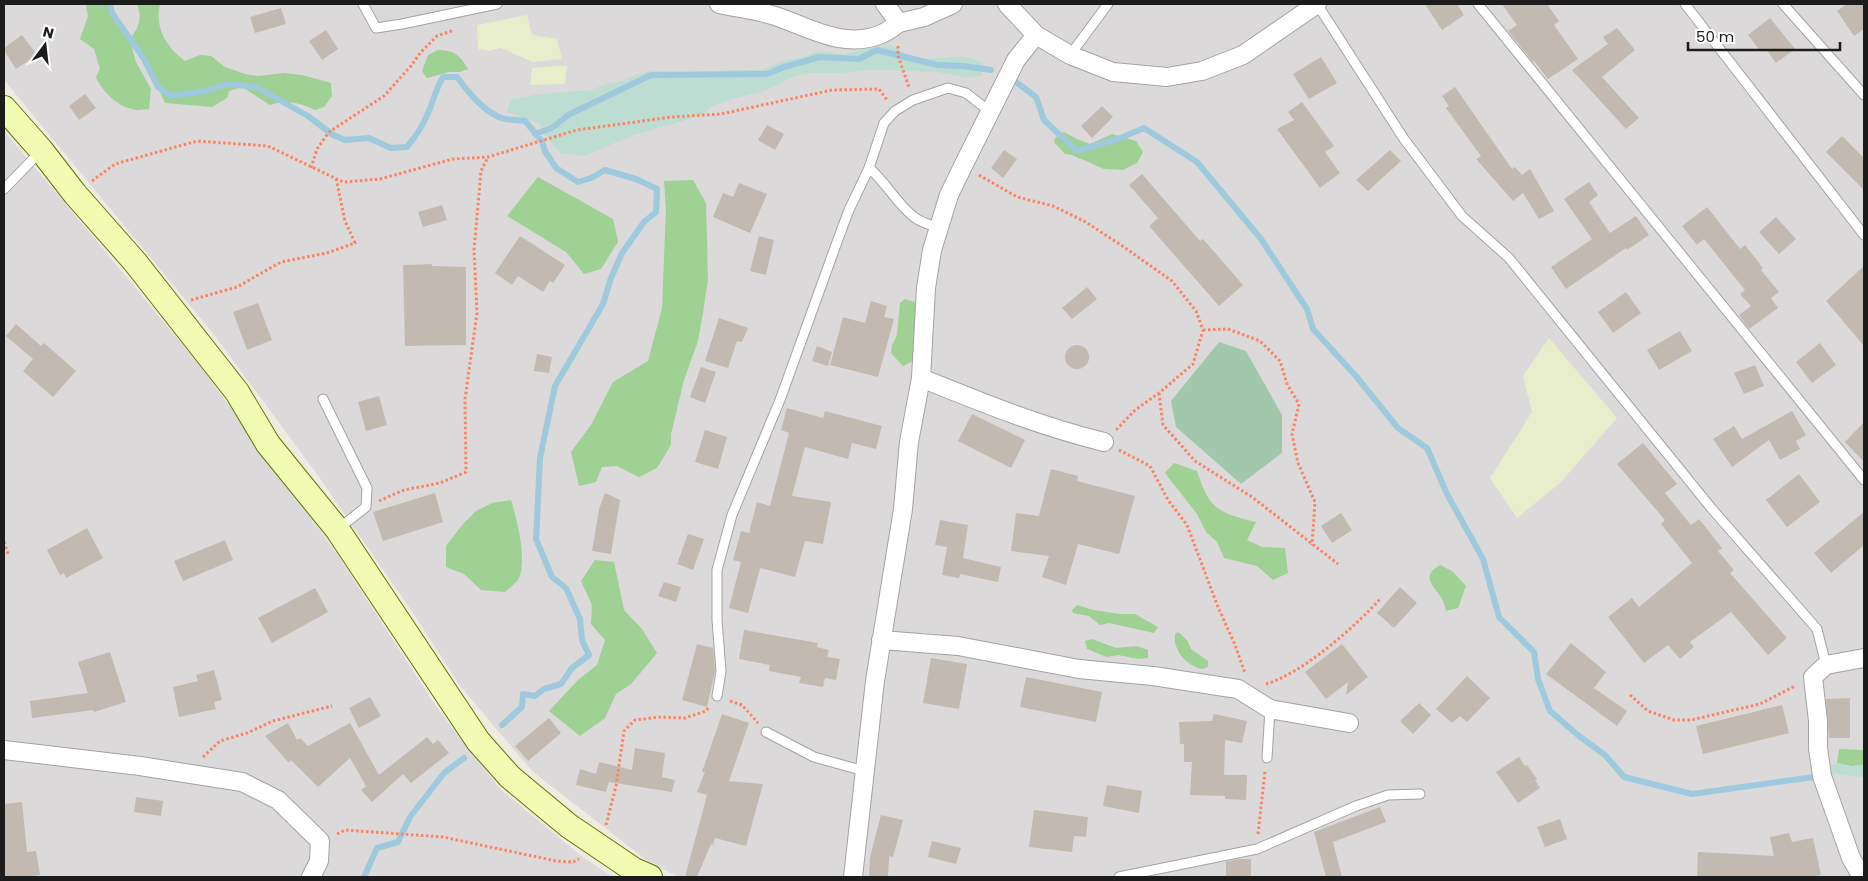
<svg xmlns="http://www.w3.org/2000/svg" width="1868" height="881" font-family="Poppins,sans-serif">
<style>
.residential{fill:#dbd9d9}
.farmland{fill:#e8eecb}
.forest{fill:#9fd094}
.wetland{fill:#beddd2}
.cemetery{fill:#a2c8ac}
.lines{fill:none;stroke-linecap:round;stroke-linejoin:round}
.stream{stroke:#9fcade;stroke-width:6}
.building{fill:#c2bab1}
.lane-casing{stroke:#a3a3a3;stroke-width:11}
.street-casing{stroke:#a3a3a3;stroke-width:20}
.secondary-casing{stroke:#5d7700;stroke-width:26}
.path{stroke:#ff8362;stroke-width:3;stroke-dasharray:2.5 2.5;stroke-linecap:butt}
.lane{stroke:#fff;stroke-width:9}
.street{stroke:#fff;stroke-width:18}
.secondary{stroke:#f1fcb2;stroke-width:24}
</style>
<rect width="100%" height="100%" fill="#eeebe1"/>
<path class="residential" d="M4,4H1864V877H679L649,862L532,771L461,687L413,613L317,474L212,332L4,80Z
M4,131L95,239L200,366L337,554L437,708L500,789L580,855L613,877H4Z"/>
<path class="farmland" d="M527,15L532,35L557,39L562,59L533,62L501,48L489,51L478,49L477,25Z
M559,66H567L565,84L530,85L532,68Z
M1549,338L1617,418L1560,483L1517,518L1490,478L1532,412L1523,376Z"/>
<path class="forest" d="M86,4H108L115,20L131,44L136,62L151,89L149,109C144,109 137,111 132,109C117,106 102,91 96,77L100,69L94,49L80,39L88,16Z
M137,4H160C154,28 167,47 185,61L200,55L211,56L225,67L245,74L258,76L284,73L302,75L331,83L332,96L324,107L315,110C300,102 285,100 270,105L242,87L229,91L227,98L212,107L165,103L138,46L132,36C140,25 142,17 137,4Z
M438,50C455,51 459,54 468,69L460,72H449L427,78L422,71L428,55Z
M1064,132L1077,139L1090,144L1112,134L1136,141L1143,152L1137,163L1123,170L1104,169L1072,155L1065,154L1054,142L1055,138Z
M538,177L613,219L618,242L601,269L584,274L566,252L507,216Z
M693,180L706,203L708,280L703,313L698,341L684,380L671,434V445L657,468L639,477L617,466L602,467L596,482L579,486L571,452L591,425L613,382L648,361L662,308L666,209L664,181Z
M905,299L918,303L917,352L913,361L903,366L891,353L892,345L897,335L900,303Z
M1174,463L1197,471C1209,509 1218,513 1256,522L1247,540L1262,547L1285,548L1288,573L1273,580L1257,566L1224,558L1217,542L1206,532L1197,514L1165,473Z
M511,500C517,519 527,559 519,578C517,583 509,588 505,592L481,590L464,574L446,567V546L463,524L476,511L492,503Z
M595,560L614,562L624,610L642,629L657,653L631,684L616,694L605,718L580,736L549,711L578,680L597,665L605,640L591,624L592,605L581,581Z
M1440,565L1452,571L1466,586L1458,608L1446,611C1445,607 1444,602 1442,599C1435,586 1419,577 1440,565Z
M1077,605L1094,610L1120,614H1135L1158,627L1154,633L1109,623L1100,625L1089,616L1073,613L1072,610Z
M1178,632L1187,640L1191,649L1208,661V667L1202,669C1186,665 1173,651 1175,634Z
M1092,639L1116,648L1136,646L1148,650V658L1138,659L1118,655L1107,657L1087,649L1085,641Z
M1839,749L1864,750V765L1851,766L1837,763Z"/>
<path class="wetland" d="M889,45C897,48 911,57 917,58C938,62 965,50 982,64V75L971,78L937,72L870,70L840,73H810L795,76L765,91L732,99L714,105L703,115L631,136L584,156L561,153L545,136L539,123L507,112L511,99L541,94L591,90L609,83L623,81L635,75L652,71L701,73L730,70H761L788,59L805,57L815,52H829L845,55L865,48Z
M1837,763L1851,766L1864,765V777L1832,774L1831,766Z"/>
<path class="cemetery" d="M1219,342L1246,351L1282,415V453L1241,484L1176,427L1171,401Z"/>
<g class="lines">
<path class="stream" d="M110,4L112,13L144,59L158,87L171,96L205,91L228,84L256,87L308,116L333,135L345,140L369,138L391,148L407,147C416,136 423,126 428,113C434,100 435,90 443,77H457C468,92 485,114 505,119C511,120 518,120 525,121L542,141L545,151L556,168L578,182L591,178L605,170L636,179L657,189L656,212L644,222L622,253L611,278L603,304L555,386L540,458L536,539L552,577L566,588L580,619L582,640L589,655L572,668L561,684L544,689L535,696L523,694L522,707L502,725
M1016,82L1036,97L1044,120L1077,151L1118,139L1144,128L1197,162L1261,239L1307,309L1313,329L1355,375L1398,428L1427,448L1447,494L1483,559L1499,617L1534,652L1538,679L1550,711L1579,736L1605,755L1624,777L1692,794L1821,776
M535,134L552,128L568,115L651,75L767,74L784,67L820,57L859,59L877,50L937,65L963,66L991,70
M364,877L377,848L398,842L410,817L444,773L464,758"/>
</g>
<path class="building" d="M1425,4H1457L1464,15L1442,30Z
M1502,4H1547L1559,21L1554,25L1578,59L1548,79L1534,61L1533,62L1508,31L1517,25Z
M1847,4H1864V29L1854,36L1837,11Z
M281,8L286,24L255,33L250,17Z
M1770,18L1795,49L1776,63L1766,49L1761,52L1748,35Z
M1617,28L1635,50L1602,77L1639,118L1626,129L1572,70L1608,44L1603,37Z
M326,30L338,49L322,60L309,41Z
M22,35L37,55L16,69L4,50V48Z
M1321,57L1337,83L1309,99L1293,74Z
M1455,87L1512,169L1515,167L1522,175L1530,169L1554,211L1539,219L1523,193L1513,201L1476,159L1481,156L1446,108L1449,106L1442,96Z
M85,94L96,108L79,120L69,106Z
M1302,102L1334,146L1325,152L1340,173L1320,188L1277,129L1294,120L1288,112Z
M1102,106L1113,117L1092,138L1081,126Z
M767,125L784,134L775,150L758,140Z
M1842,136L1864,158V190L1826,152Z
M1004,150L1017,159L1003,178L991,168Z
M1390,150L1401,161L1368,191L1356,180Z
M1142,174L1200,241L1203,239L1243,285L1219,306L1149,226L1158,218L1129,185Z
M1589,182L1598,195L1589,202L1610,233L1636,216L1649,235L1627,250L1626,248L1566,289L1551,267L1592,239L1564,199Z
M739,183L767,194L750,233L713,217L723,193L733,197Z
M442,205L447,220L423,227L418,212Z
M1707,207L1740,249L1745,245L1763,268L1761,270L1779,292L1771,298L1778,308L1749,329L1739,315L1751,306L1740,294L1745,290L1704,239L1697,245L1682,226Z
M1776,217L1796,239L1779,254L1759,232Z
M520,236L565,265L553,283L550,281L543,292L518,276L512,285L495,273Z
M759,236L774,240L766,275L750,271Z
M432,264V266L466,267V345L405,346L403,265Z
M1864,266V346L1826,301Z
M1087,287L1097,299L1072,319L1062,308Z
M1626,292L1641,313L1613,333L1598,312Z
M871,301L887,306L884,317L894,319L878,377L830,365L843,317L865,323Z
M258,303L272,340L247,350L233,312Z
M719,318L748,328L742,342L737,341L728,368L705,361Z
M16,324L41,346L44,343L76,371L53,397L23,371L33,359L6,336Z
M1680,331L1692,351L1659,370L1647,350Z
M1820,343L1836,365L1812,383L1796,362Z
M1065 357a12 12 0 1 1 24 0a12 12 0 1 1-24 0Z
M817,346L832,352L828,366L812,361Z
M537,354L552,357L549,373L534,371Z
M1755,365L1764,386L1744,394L1734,373Z
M701,367L716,372L705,403L690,397Z
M379,396L387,425L366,431L358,402Z
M787,408L823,418L825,411L882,426L876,449L852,443L848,459L805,447L792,496L831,502L823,544L805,541L795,577L760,568L748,613L729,608L741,562L733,560L741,531L749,533L757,502L770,506L789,433L781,430Z
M1792,411L1806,435L1796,441L1800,449L1780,460L1769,440L1732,467L1713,439L1734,426L1742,439Z
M972,414L1025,440L1011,468L958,441Z
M1864,422V462L1845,442Z
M705,430L727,437L718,469L695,462Z
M1643,443L1677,484L1665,493L1691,525L1699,519L1722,548L1718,551L1734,570L1730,573L1787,638L1768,655L1731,612L1690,642L1694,647L1680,659L1668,645L1644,663L1608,617L1632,598L1639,607L1692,563L1661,524L1665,520L1617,464Z
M1051,469L1078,476L1077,481L1135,496L1119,554L1078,544L1066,585L1042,577L1049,556L1011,551L1016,513L1039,516Z
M1799,474L1820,502L1787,527L1766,500Z
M435,493L443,522L383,541L373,512Z
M605,493L620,500L611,554L592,551L599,509Z
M1864,512V545L1831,573L1814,553Z
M1341,513L1352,530L1332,543L1321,526Z
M940,520L968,525L963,558L1001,567L998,582L960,574L959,578L942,575L947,547L935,545Z
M87,528L103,558L66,578L64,573L60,575L47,550Z
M688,534L704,539L693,570L677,564Z
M225,540L233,560L183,581L174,561Z
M664,582L681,587L676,602L658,596Z
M1400,587L1417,603L1394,628L1377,613Z
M315,588L328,612L272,643L258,618Z
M744,630L818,643L817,647L829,650L827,657L840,659L836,680L825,678L823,687L799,683L801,677L769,671L770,665L739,659Z
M1571,643L1606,672L1594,688L1627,711L1617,726L1546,674Z
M697,644L713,648L715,671L707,707L682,700Z
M1342,644L1368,677L1346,695L1348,682L1326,699L1305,672Z
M110,652L126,702L94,712L93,710L32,718L30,701L88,693L78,662Z
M931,658L967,664L959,709L923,703Z
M214,670L222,700L214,702L216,709L179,717L173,687L198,681L196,675Z
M1467,676L1490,698L1467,722L1460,716L1452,723L1436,709Z
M1026,677L1102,692L1096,722L1020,707Z
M370,697L381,716L359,728L349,708Z
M1850,698V738H1829L1826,699Z
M1419,703L1431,715L1413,734L1400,721Z
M1782,705L1789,733L1703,754L1696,726Z
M722,714L749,723L729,781L763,784L746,846L715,838L713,845L711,844L697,877H685L707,795L697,792L705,772H702Z
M1214,714L1247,721L1242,743L1225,740L1224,775H1247L1246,800L1225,799V796L1190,795L1192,762H1184V744H1180L1179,722L1212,721Z
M549,718L561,733L528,761L515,746Z
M288,723L297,740L300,738L308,746L350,723L379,775L427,737L433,744L438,740L449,753L411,783L403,774L372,802L361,790L366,786L350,758L318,787L291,760L289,763L265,736Z
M635,748L665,753L662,777L675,780L672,792L609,782L606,792L576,785L580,769L596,774L599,762L632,770Z
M1519,757L1525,766L1527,765L1537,779L1535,780L1540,788L1518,803L1496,772Z
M1107,785L1142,791L1139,813L1103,806Z
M136,797L163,801L161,816L134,812Z
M22,802L27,852L36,851L40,875L24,877H4V804Z
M1380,807L1386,822L1333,842L1342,877H1326L1314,832Z
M1034,810L1088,817L1086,837L1074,836L1072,852L1029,847Z
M881,815L903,820L893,857L889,856L888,877H869L870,857Z
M1560,819L1567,839L1545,847L1537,827Z
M1789,833L1792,842L1813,838L1821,875L1809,877H1697L1698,852L1774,856L1770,837Z
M932,841L961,848L956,864L928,857Z
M1239,859H1251V877H1226V862Z"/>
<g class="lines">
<g class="lane-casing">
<path id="lane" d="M363,4L376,28L402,24L497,4
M1317,4L1404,139L1462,216L1509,258L1712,509L1817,629L1826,665
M1478,4L1864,480
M1685,4L1864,235
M1783,4L1864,95
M1070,55L1108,4
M869,168C886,182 896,203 914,217C920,222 931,225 939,228
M4,189L41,151
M323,399L367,488L366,507L338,529
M717,696L721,671L717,620V570L732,515L780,400L837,242L849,210L869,168L884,123L895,111L913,100L948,88L966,93L989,111
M766,732L814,757L864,771
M1267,758L1270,709
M1119,877L1257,849L1356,806L1388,795L1420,794"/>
</g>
<g class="street-casing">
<path id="street" d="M719,4C737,8 757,10 775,16C809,27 842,49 879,35C886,33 893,27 899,23
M885,4L899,23L924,17L953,4
M1007,4L1036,35L1070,55L1113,72L1167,77L1202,71L1243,55L1317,4
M921,378C983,403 1039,426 1104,442
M881,640L958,646L1079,669L1153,676L1238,689L1270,709L1349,723
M4,750L140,766L242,782L278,800L320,841L319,861L311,877
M853,877L875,681L903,509L909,442L921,378L926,288L932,250L949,195L963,166L1016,60L1036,35
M1862,877L1851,858L1822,776L1818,748V721L1813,677L1826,665L1864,658"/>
</g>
<g class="secondary-casing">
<path id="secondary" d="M4,108L41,150L75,194L135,262L237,392L268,444L337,529L478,741L510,777L569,826L634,870L650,877"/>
</g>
<path class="path" d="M898,46V56L909,87
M311,168L317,149L329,132L384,96L411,66L420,53L437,36L454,30
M979,175L1017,197L1053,206L1084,221L1121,245L1172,281L1196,311L1203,330L1193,364L1159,393L1135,410L1116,430
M92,181L115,164L197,141L268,146L343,182L380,179L453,159L488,157L577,130L672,117L721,114L832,90L879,89L887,100
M191,300L237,287L281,262L327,253L355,243L345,221L336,178
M1203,330L1228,329L1260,341L1280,361L1287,384L1299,404L1292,434L1298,463L1315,502L1312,545
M1159,393L1163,425L1195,461L1252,497L1338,564
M1119,450L1150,466L1168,500L1187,525L1218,607L1235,645L1245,673
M379,501L404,490L440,483L466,472L465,399L477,313L474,250L481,171L488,157
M4,542L8,554
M1266,684C1303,673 1355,627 1381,598
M1630,695L1648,711L1674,720H1691L1760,704L1795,686
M730,701L742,705L758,723
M203,757L220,741L247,733L273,721L332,706
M606,825L616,786L624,731L635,720L659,717L685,718L706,711L709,707
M337,834L345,830L443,837L556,861L573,862L579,859
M1258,834L1265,771"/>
<use href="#lane" class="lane"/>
<use href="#street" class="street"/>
<use href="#secondary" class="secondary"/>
</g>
<rect width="1868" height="881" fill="none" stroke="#1c1c1c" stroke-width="10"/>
<g transform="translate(45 45) rotate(15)" stroke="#ffffff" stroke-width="4" paint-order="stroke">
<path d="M0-4L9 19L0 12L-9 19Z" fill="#1c1c1c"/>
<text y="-8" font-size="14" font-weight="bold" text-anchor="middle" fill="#1c1c1c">N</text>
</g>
<path d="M1688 42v8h152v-8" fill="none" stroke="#1c1c1c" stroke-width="2.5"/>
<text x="1696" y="42" font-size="15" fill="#1c1c1c" stroke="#ffffff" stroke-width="4" paint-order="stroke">50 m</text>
</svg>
